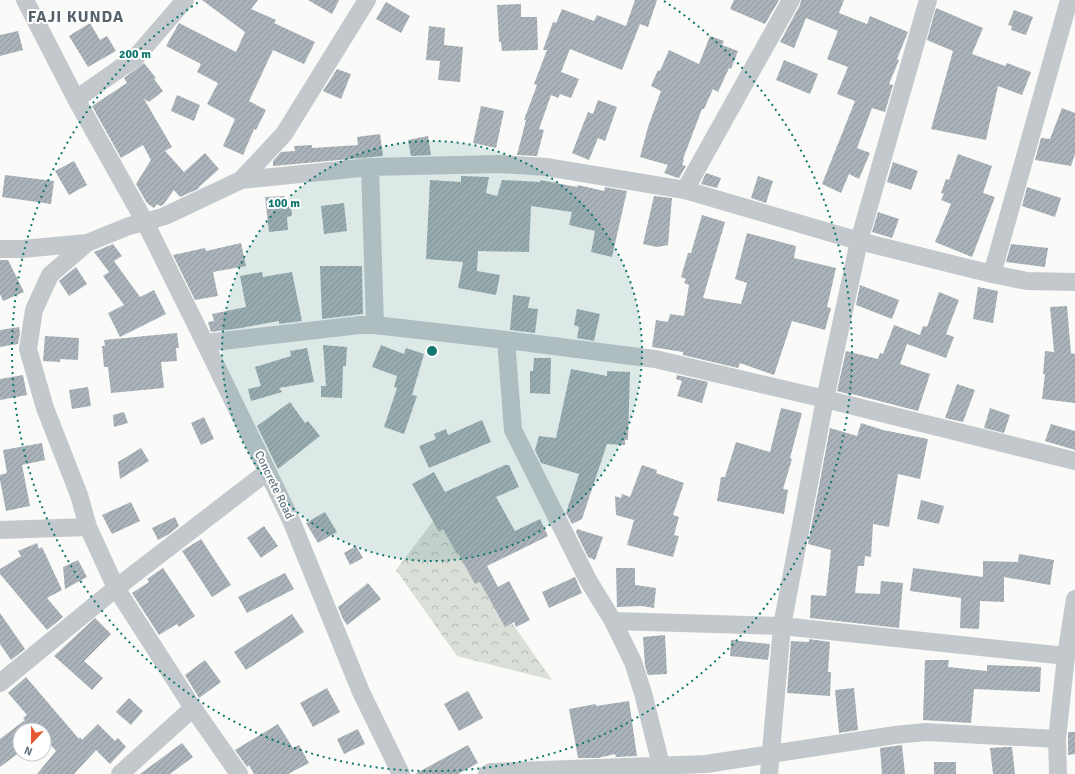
<svg xmlns="http://www.w3.org/2000/svg" width="1075" height="774" font-family="Signika,sans-serif">
<style>
.forest{fill:url(#forest-crowns)}
.building{fill:url(#building-hatch)}
.lines{fill:none;stroke-linecap:round;stroke-linejoin:round}
.minor{stroke:#c3c8cc;stroke-width:18}
.ring{fill:none;stroke:#0f766e;stroke-width:2;stroke-dasharray:2 4}
.labels{text-anchor:middle;dominant-baseline:central;stroke-width:4;stroke-linejoin:round;paint-order:stroke}
.street-label{font-size:12px;fill:#657683;stroke:#fff}
.district-label{font-size:16px;font-weight:bold;letter-spacing:1px;fill:#57646e;stroke:#fff}
.centre{fill:#0f766e;stroke:#fff;stroke-width:2}
.ring-label{font-size:12px;text-anchor:middle;font-weight:bold;fill:#0f766e;stroke:#fff;stroke-width:4;stroke-linejoin:round;paint-order:stroke}
</style>
<defs>
<pattern id="forest-crowns" width="20" height="18" patternUnits="userSpaceOnUse"><rect width="20" height="18" fill="#dadfd7"/><path d="M2 6a3 3 0 1 1 6 0M12 15a3 3 0 1 1 6 0" fill="none" stroke="#b4b9b4"/></pattern>
<pattern id="building-hatch" width="6" height="6" patternUnits="userSpaceOnUse"><rect width="6" height="6" fill="#aab3b9"/><path d="M-1 1l2-2M0 6l6-6M5 7l2-2" fill="none" stroke="#8e969c"/></pattern>
</defs>
<rect width="100%" height="100%" fill="#fafaf8"/>
<path class="forest" d="M437,516L552,680L457,656L396,570Z"/>
<path class="building" d="M202,0H258L251,9L276,20L274,23L315,42L304,64L273,50L249,101L266,110L256,130L254,129L243,155L223,146L235,119L207,104L218,83L197,72L201,64L166,46L179,23L236,52L245,32Z
M308,0H339L332,14Z
M635,0H657L648,27L640,24L622,70L570,49L561,72L579,79L571,98L560,94L558,98L551,95L539,129L544,130L537,156L517,155L526,120H524L537,85L534,84L547,50H543L553,22L556,23L562,9L594,21L597,15L626,26Z
M734,0H779L765,24L730,9Z
M801,0H844L839,13L867,24L870,16L908,32L897,59L899,60L889,84L893,85L885,112L872,108L857,148L870,153L862,172L859,179L849,174L841,193L822,184L855,101L837,94L848,67L827,59L838,31L806,18L794,48L780,42L800,5Z
M386,2L410,16L401,33L376,19Z
M521,4V17H537L538,50L502,51L501,42H499L497,5Z
M936,8L983,28L972,54L1005,66L1007,63L1031,72L1022,95L998,86L986,140L931,129L953,51L927,40Z
M1014,10L1033,17L1026,35L1011,30L1012,26L1008,25Z
M90,23L100,40L107,36L116,51L88,67L69,36Z
M429,26L445,28L444,45L463,47L460,82L438,80L440,61L426,60Z
M18,31L23,50L0,56V35Z
M710,36L724,41L722,45L738,51L731,69L729,68L718,92L713,89L704,109H702L683,159L684,160L682,165L686,166L679,178H678L664,173L668,165L640,157L648,127L661,91L651,86L658,70L660,71L669,50L699,64Z
M784,60L818,74L810,94L776,80Z
M144,63L156,78L154,79L163,91L149,102L144,99L172,147L165,151L184,172L205,153L219,169L199,187L198,189L180,197L174,190L163,205L160,206L157,204L154,208L147,203L136,184L151,160L143,145L121,158L92,106L127,83L124,78Z
M337,69L351,74L341,99L323,91Z
M177,95L200,105L194,121L171,111Z
M598,100L617,107L605,141L598,138L589,160L572,153L588,112L593,114Z
M481,106L504,111L496,148L473,143Z
M1062,108L1075,113V154L1071,166L1035,160L1041,138L1050,139Z
M380,134L383,156L273,166V161L281,152L295,151L294,146L312,145V148L358,145L357,137Z
M428,136L431,155L411,156L408,140Z
M958,154L992,166L983,193L995,197L972,257L935,242L951,204L941,200L944,194L941,193L946,179L949,180Z
M74,161L87,185L69,195L55,171Z
M893,162L918,171L911,190L887,182Z
M706,173L721,178L717,188L701,184Z
M5,175L54,181L51,204L2,197Z
M461,176L489,177L486,193L497,196L502,180L540,182V180L577,187L578,185L604,191L605,187L627,191L612,257L591,252L595,231L569,225L572,212L531,206L529,252L478,251L477,271L500,275L496,295L458,288L463,262L426,259L430,180L461,182Z
M758,176L773,181L766,203L751,198Z
M1027,187L1061,198L1055,217L1022,206Z
M285,196L286,204H291L292,216L287,217L288,230L269,232L265,197Z
M654,196L672,198L668,245L657,247L643,244Z
M344,203L347,231L324,234L321,206Z
M878,212L899,219L892,238L872,232Z
M702,215L725,222L703,298L741,304L747,283L735,279L747,233L796,246L794,258L836,268L827,307L831,308L825,330L792,321L774,375L740,363L738,368L683,355V352L652,347L656,320L668,322L670,314L684,316L689,285L684,283L686,279L681,277L688,253H691Z
M241,243L246,266L213,272L218,296L195,300L173,255L205,248L206,251Z
M113,244L122,256L114,261L140,297L154,290L166,314L120,337L108,313L124,305L103,276L109,272L94,252Z
M1011,244L1048,248L1045,267L1006,262Z
M0,260H8L24,292L3,301L0,294Z
M320,266H362L363,314L322,319Z
M76,267L87,284L69,296L59,281Z
M262,272L263,277L292,272L302,321L279,324V321L241,328L211,332L208,322L214,321L212,314L246,307L240,276Z
M860,285L899,300L892,319L856,305Z
M978,287L998,291L993,323L973,319Z
M939,292L959,300L946,334L954,337L946,358L907,344L900,364L930,374L918,411L852,394V395L837,391L846,351L878,359L880,353L883,354L894,325L920,335L923,326L927,327Z
M513,295L530,297L528,308L538,309L535,333L510,330Z
M1067,306L1071,353L1075,354V403L1042,399L1045,374H1043L1045,351L1054,352L1050,307Z
M577,309L600,314L594,341L577,338L579,327L574,325Z
M19,327L20,333L18,344L0,347V330Z
M177,333L179,348H176L177,361L161,362L164,388L111,393L108,367H104L102,346H105L104,340Z
M45,336L79,338L78,360L60,359V362L43,361Z
M323,345L347,347L346,366H343L342,398L321,397V386H326Z
M381,345L404,354L406,348L424,354L412,395L417,396L404,434L384,427L397,388L394,387L397,376L372,367Z
M307,348L314,382L279,388L282,392L251,401L248,389L261,386L255,367L291,356L290,351Z
M534,358H551L550,394L530,393V371H533Z
M571,369L607,376V371L630,372L628,440H625V445L607,444L582,519L572,524L566,513L579,474L541,463L535,450L539,436L556,438Z
M23,375L27,395L0,400V379Z
M677,375L708,382L702,403L677,396L682,381L676,379Z
M957,384L975,390L963,422L945,418Z
M88,387L91,406L72,409L69,390Z
M290,402L305,423L308,421L320,436L278,469L257,426Z
M781,408L802,413L790,458L792,459L783,489L788,490L784,514L717,501L721,477H725L736,442L770,452Z
M990,408L1010,415L1004,433L984,428Z
M124,412L128,423L114,427L113,415Z
M204,417L214,439L201,445L191,423Z
M482,420L491,442L429,468L419,446L436,439L434,434L446,429L448,435Z
M861,423L883,430L928,439L920,479L898,474L889,527L873,524L871,557L865,556L864,566H858L855,593L880,594L881,581L903,583L899,628L810,618L811,595L826,596L831,550L808,544L830,428L857,436Z
M1051,424L1075,431V450L1045,441Z
M42,443L45,460L22,465L30,506L6,511L0,480V475L7,473L3,450Z
M141,448L149,461L120,479L118,462Z
M505,465H509L519,487L496,497L515,531L540,519L548,536L487,566L498,587L509,581L530,620L516,627L514,622L505,627L480,582L475,584L458,553L457,554L443,529L439,532L412,484L434,472L445,492Z
M642,465L657,470L656,473L684,483L673,515L679,517L674,535L679,536L673,557L627,545L634,520L616,515L615,496L621,498L622,494L630,497Z
M921,500L944,506L939,524L917,519Z
M131,502L140,521L112,534L102,515Z
M325,512L337,532L318,543L306,523Z
M175,517L179,526L169,534L158,540L152,528Z
M264,526L278,546L261,558L247,538Z
M577,529L603,537L595,560L588,557L576,532Z
M201,539L231,585L212,597L182,551Z
M37,543L39,549L42,547L62,590L47,598L63,617L47,630L0,574V569L21,556L18,551Z
M356,546L363,558L350,565L344,553Z
M1019,554L1054,560L1050,585L1004,577V602L980,601L979,629L960,628L961,598L910,591L913,568L983,577V561L1018,562Z
M78,560L87,577L65,589L63,567Z
M163,568L195,616L179,627L177,624L159,635L132,593L149,582L147,579Z
M616,568H635V585L656,588L654,608L642,606L617,607Z
M285,573L294,589L247,613L238,597Z
M575,577L582,593L549,608L542,592Z
M368,583L381,599L347,625L343,619L338,607Z
M0,613L25,649L11,660L0,644Z
M292,614L304,632L246,670L234,652Z
M95,618L111,634L84,661L103,678L92,690L54,656Z
M665,635L667,674L648,675L645,666L643,637Z
M809,639L830,642L828,672H831L830,696L787,693L791,641L809,642Z
M731,640L770,644L768,660L730,656Z
M205,660L221,682L199,698L185,675Z
M925,660H949L948,667L987,671V665L1041,667L1040,692L974,689L971,723L923,720Z
M26,677L79,739L80,737L82,740L98,724L115,741L118,738L126,747L110,764L96,750L74,774H37L56,751L44,737V730H20V752L0,767V739L25,720L23,718L27,715L8,693Z
M327,688L340,712L313,727L300,703Z
M854,688L858,730L839,733L835,690Z
M468,691L483,718L459,731L444,704Z
M129,698L143,711L131,725L116,712Z
M629,701L637,756L616,757L615,754L598,758H578L569,709L596,704V706Z
M278,724L293,748L299,745L309,763L288,774H254L249,765L247,767L235,750Z
M358,729L365,744L344,754L337,739Z
M1068,732H1075V754L1068,755Z
M182,743L193,757L170,774H140Z
M468,745L478,763L458,774H415Z
M902,745L905,774H882L880,748Z
M1006,747H1012L1015,774H993L990,748Z
M934,762H956V774H934Z"/>
<g class="lines">
<path class="minor" d="M25,0L76,99L145,222L205,343L291,520L361,692L401,774
M76,99L135,58L185,0
M370,167L375,325
M241,180L284,134L367,0
M685,190L791,0
M87,243L50,275L34,310L28,349L45,408L79,495L88,527L116,588L193,708L239,774
M0,249H22L87,243L129,226L145,222L165,216L241,180L370,167L499,164L546,167L685,190L859,241L992,274L1027,281L1075,282
M992,274L1069,0
M506,340L513,430L588,580L613,621L782,626L1066,656
M205,343L360,325H375L506,340L655,359L825,399L1075,461
M0,530L88,527
M613,621L633,662L643,693L661,765
M0,683L116,588L267,472
M120,774L193,708
M487,774L491,772L706,764L895,735L926,732L1057,739
M769,774L782,626L825,399L859,241L928,0
M1058,774L1057,739L1066,656L1075,599"/>
</g>
<circle cx="432" cy="351" r="210" fill="#0f766e" fill-opacity=".12"/>
<g class="ring">
<circle cx="432" cy="351" r="210"/>
<path d="M664 1A420 420 0 1 1 200 1"/>
</g>
<g class="labels">
<g class="street-label">
<text transform="translate(274 485) rotate(64)">Concrete Road</text>
</g>
<g class="district-label">
<text x="76" y="17">FAJI KUNDA</text>
</g>
</g>
<circle cx="432" cy="351" r="6" class="centre"/>
<g class="ring-label">
<text x="135" y="58">200 m</text>
<text x="284" y="207">100 m</text>
</g>
<g transform="translate(32 742) rotate(202)"><circle r="19" fill="#ffffff" stroke="#c1c8cd"/>
<path d="M0-3L7 15L0 10L-7 15Z" fill="#e4572e"/>
<text y="-6" font-size="11" font-weight="bold" text-anchor="middle" fill="#657683">N</text>
</g>
</svg>
